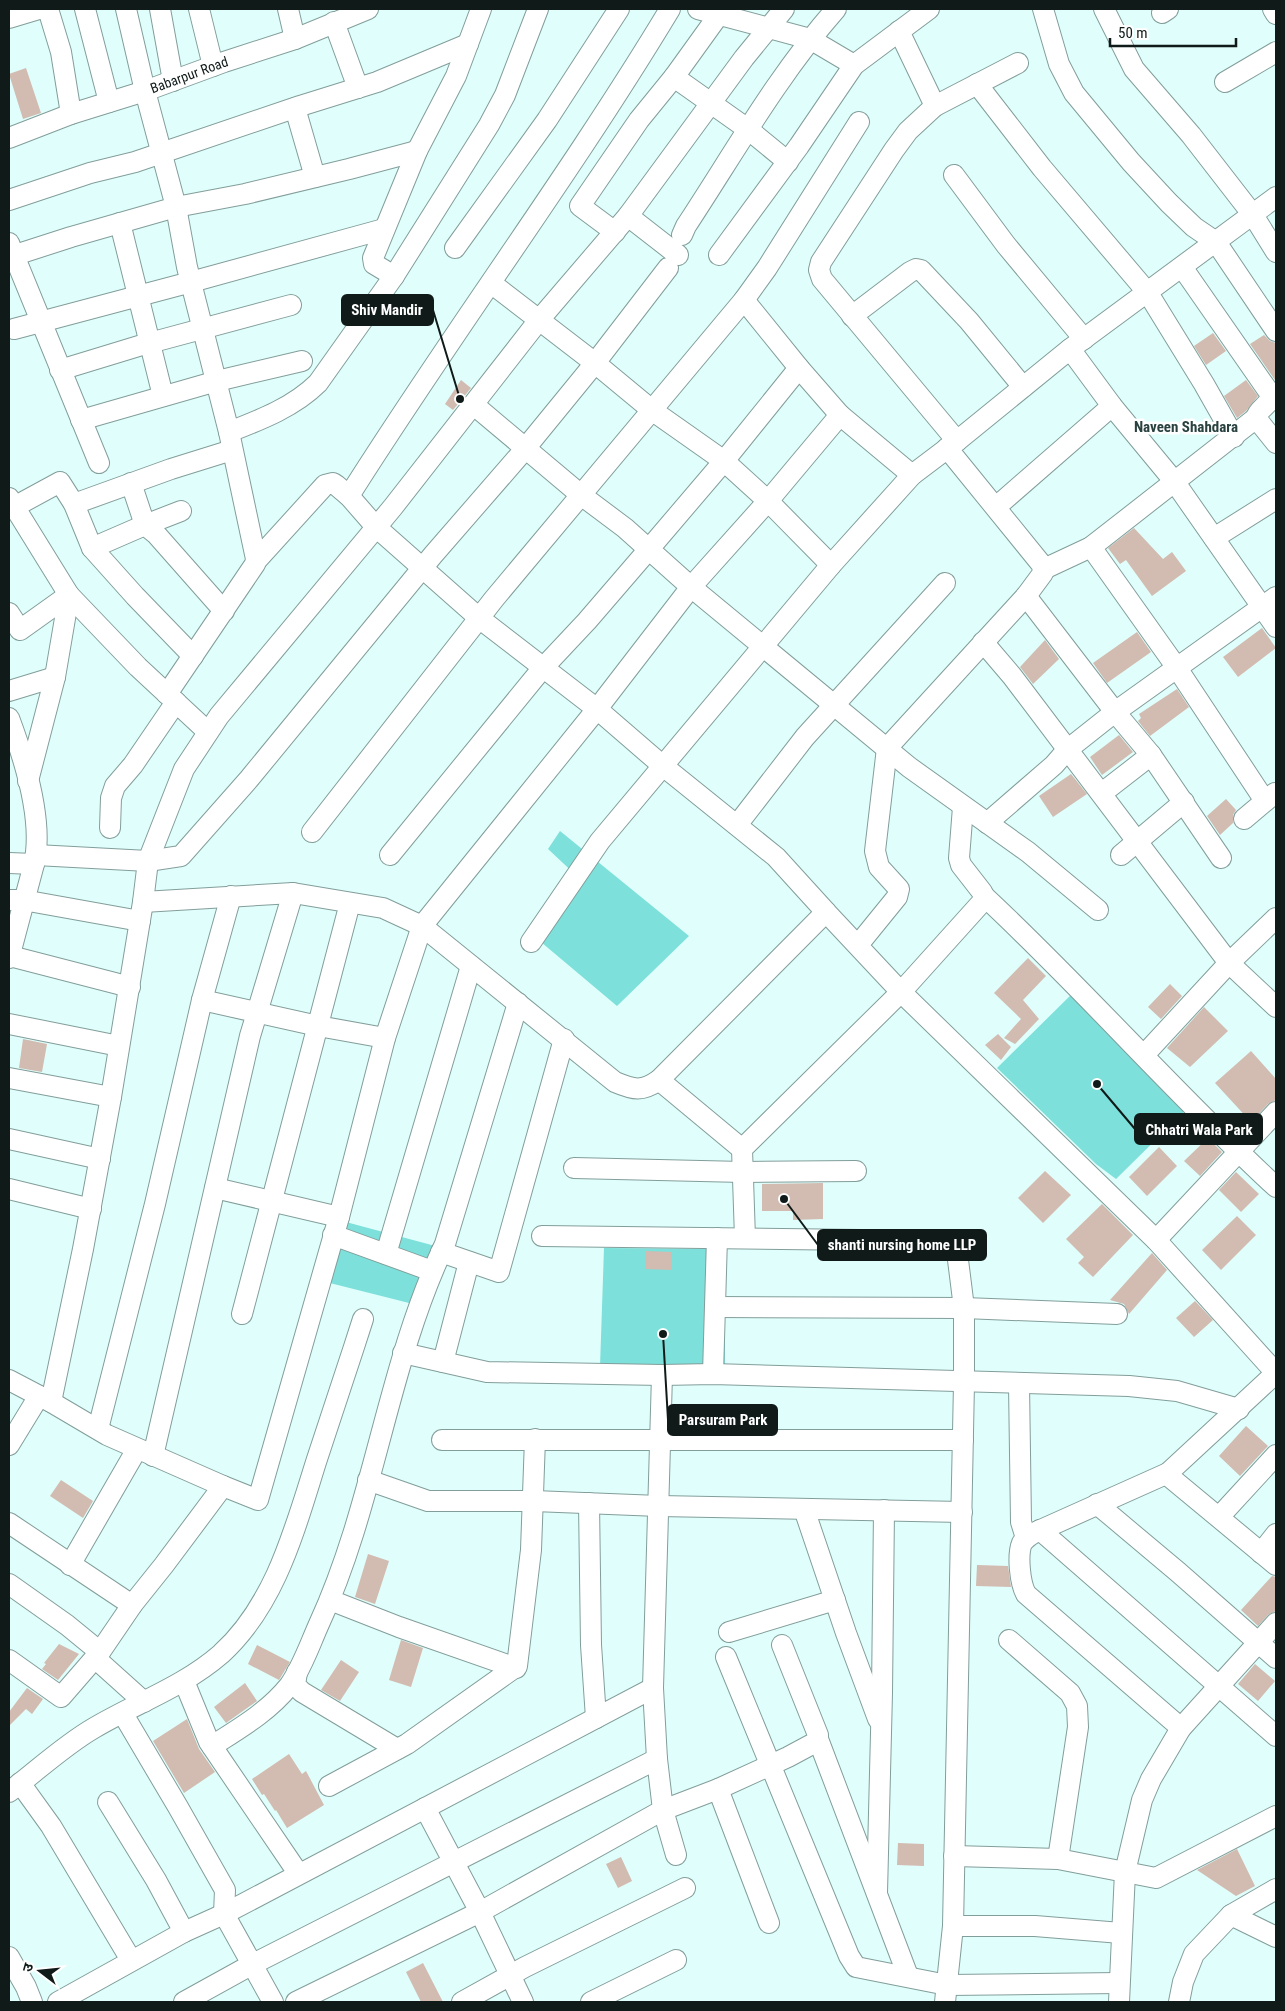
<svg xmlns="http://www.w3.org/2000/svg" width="1285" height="2011" font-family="'Roboto Condensed','Noto Sans Devanagari',sans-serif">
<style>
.green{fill:#7de0da}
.building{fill:#d2bbb0}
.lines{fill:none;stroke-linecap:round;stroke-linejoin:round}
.minor-casing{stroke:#829e9b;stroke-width:22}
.minor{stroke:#fff;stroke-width:20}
.labels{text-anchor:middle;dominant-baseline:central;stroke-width:5;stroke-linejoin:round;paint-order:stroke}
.street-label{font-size:14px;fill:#0f1a19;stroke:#fff}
.neighbourhood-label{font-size:15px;font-weight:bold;fill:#294240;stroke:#fff}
.leader{fill:none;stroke:#0f1a19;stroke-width:2}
.callout-dot{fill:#0f1a19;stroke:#fff;stroke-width:2}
.callout{fill:#0f1a19;stroke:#0f1a19;stroke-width:2}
.callout-label{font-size:15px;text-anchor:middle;font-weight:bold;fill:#fff}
</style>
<rect width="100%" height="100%" fill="#e0fefb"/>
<path class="green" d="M560,831L689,936L617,1006L535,937L579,878L548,849Z
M1079,987L1196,1100L1116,1179L1096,1164L997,1068Z
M331,1218L439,1247L417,1305L318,1280Z
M604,1248L725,1249V1371L600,1367Z"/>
<path class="building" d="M26,68L41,113L23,119L9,74Z
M1213,333L1226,351L1206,365L1194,346Z
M1264,335L1270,341L1276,343L1275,380L1250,344Z
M461,380L471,388L453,410L445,404Z
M1246,380L1258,396L1246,411L1237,418L1224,396Z
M1134,528L1163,559L1172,552L1186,571L1152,596L1126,560L1120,564L1108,548Z
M1262,628L1276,648L1238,677L1223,657Z
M1137,632L1151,652L1107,683L1093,663Z
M1045,640L1059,659L1033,684L1020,667Z
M1177,689L1189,707L1150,736L1138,721L1141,718L1139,714Z
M1119,735L1133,752L1102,775L1090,757Z
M1071,774L1087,794L1053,817L1039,796Z
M1226,799L1236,810L1233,815V823L1220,835L1207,816Z
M1028,958L1046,976L1023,1000L1039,1019L1015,1044L1004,1038L1021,1019L994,993Z
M1170,984L1182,996L1161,1019L1148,1007Z
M1204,1007L1228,1031L1190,1067L1167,1048Z
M998,1034L1011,1047L1001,1060L985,1045Z
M23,1039L47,1044L42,1072L19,1068Z
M1251,1051L1276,1079V1100L1268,1104L1251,1122L1215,1083Z
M1208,1138L1222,1152L1200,1176L1184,1161Z
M1159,1147L1177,1166L1147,1196L1129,1177Z
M1045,1171L1071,1195L1043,1223L1018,1198Z
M1236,1172L1259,1194L1241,1212L1219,1190Z
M823,1183V1219L793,1220V1211H762V1184Z
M1102,1204L1133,1235L1093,1277L1078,1263L1084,1257L1066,1239Z
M1237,1216L1256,1235L1221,1270L1202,1250Z
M645,1251L672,1252V1270L645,1269Z
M1152,1253L1167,1270L1129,1314L1124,1304L1110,1300Z
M1195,1301L1213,1320L1194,1337L1176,1318Z
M1246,1426L1268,1446L1240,1476L1219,1456Z
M61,1480L93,1501L83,1518L50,1496Z
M368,1554L389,1561L375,1604L355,1597Z
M977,1565L1008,1566L1011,1587L976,1586Z
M1272,1576L1276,1577V1611L1268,1615L1258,1626L1241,1610Z
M401,1640L423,1648L411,1687L389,1680Z
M59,1644L79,1654L58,1680L42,1669L46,1664L44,1663Z
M257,1645L290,1662L279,1680L248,1664Z
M341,1660L359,1672L340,1701L321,1690Z
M1255,1664L1275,1681L1258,1701L1238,1684Z
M245,1683L257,1701L226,1723L214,1707Z
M27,1688L43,1699L32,1714L26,1709L9,1726V1712Z
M187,1719L199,1749L215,1772L184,1793L153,1741Z
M289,1754L302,1774L306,1771L324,1805L287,1828L276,1810L275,1811L264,1794L262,1795L252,1779Z
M898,1843L924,1844V1866L897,1865Z
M1237,1849L1255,1886L1236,1896L1197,1870Z
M621,1857L632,1881L618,1888L606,1864Z
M423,1963L443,2002H421L406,1972Z"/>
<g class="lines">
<g class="minor-casing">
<g id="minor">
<path d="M48,9L61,52L71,114"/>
<path d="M85,9L109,102"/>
<path d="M126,9L145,91L176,207L187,267L229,432L256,559L255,564L167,694"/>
<path d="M160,9L173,81"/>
<path d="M199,9L213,66"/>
<path d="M288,9L295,39"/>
<path d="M698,9L810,39L854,65"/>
<path d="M1043,9L1059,64L1074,93L1131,162L1169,203L1194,227L1216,242L1276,331"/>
<path d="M1104,9L1134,69L1191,135L1253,215L1276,252"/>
<path d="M1273,9L1276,14"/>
<path d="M1162,13L1168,9"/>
<path d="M9,18L39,9"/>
<path d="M334,22L358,88"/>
<path d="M899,31L935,106"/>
<path d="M674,77L749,130L788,162"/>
<path d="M1225,82L1276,52"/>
<path d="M977,84L1042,168L1148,293L1204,384L1234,437"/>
<path d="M295,108L315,177"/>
<path id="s1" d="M9,138L71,114L145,91L224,62L295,39L368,9"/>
<path d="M954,175L1006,245L1084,339"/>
<path d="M9,200L90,173L135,162L300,106L377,82L468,44"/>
<path d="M628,216L678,255"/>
<path d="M120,223L163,396"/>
<path d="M615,232L580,206L639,120L674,77L723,9"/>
<path d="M682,235L686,226C734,153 778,75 836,9"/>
<path d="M9,243L99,463"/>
<path d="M455,248L547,120L619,9"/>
<path d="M719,255L799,146L854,65L929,9"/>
<path d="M9,257L71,237L176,207L245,194L349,169L417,151"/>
<path d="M1182,267L1271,395C1270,406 1258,408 1256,418"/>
<path d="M394,276L374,264L373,258L417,151L456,76L481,9"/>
<path d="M491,283L595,363L653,411L724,461L768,501L831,565"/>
<path d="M744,300L799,368L840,415L912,475"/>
<path d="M852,316L910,272L916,269L921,270L969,321L1023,387"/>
<path d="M14,329L191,282L384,229"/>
<path d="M1070,349L1112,406L1174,481L1276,627"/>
<path d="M60,370L142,345L291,305"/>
<path d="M474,405L581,495L625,528L691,587L909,767L1028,852L1098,910"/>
<path d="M81,420L217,381L302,361"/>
<path d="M229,432C260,420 294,407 318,383L394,276L489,125L505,95L538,9"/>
<path d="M957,441L822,279L819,270L821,262L894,150L908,131L935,106L1018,63"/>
<path d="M131,483L145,525L181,511"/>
<path d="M349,496C453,331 570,175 670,9"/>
<path d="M9,498L69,595L55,677L28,781"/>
<path d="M74,504L171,469L232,450"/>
<path d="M14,507L60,482L74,504L92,548L135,596L193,656"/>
<path d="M996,507L1112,406"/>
<path d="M1214,538L1276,499"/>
<path d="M1091,547L1177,668L1265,801"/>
<path d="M92,548L145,525L156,534L224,611"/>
<path d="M256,561L325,485L333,483L336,485L349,496L376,527L479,618L597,709L663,766L776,857L826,912"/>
<path d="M1044,569L1091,547L1256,418L1276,443"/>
<path d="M1026,596L1115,712L1151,755L1221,858"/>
<path d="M9,613L20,630L69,595L138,667L208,732"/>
<path d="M983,642L1012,676L1229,963L1144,1055"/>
<path d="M9,691L55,677"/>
<path d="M9,718C24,758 44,821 34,864L9,863"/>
<path d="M1102,793L1151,755"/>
<path d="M1244,819L1275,793"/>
<path d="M987,823L1054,765L1067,750L1115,712L1276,597"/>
<path d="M737,825L805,737L945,583"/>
<path d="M110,828L111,798L115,786L133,765L176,702"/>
<path d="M312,832L494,599L744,300L767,268L859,122"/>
<path d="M36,855L148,861L181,856L249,779L433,555L519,456L595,363L668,268"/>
<path d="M390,855L541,670L587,621L649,549L724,461L799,368"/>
<path d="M1121,855L1184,802"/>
<path d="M984,896C1085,990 1175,1094 1276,1187"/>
<path d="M9,900H23L140,921"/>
<path d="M143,902L293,893L383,908L422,926L615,1082C634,1090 642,1092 659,1080L826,912L901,992L1156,1240L1276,1373"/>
<path d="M1276,918L1229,963L1276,1007"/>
<path d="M531,942L600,841L831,565L912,475L957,441L1070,349L1276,197"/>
<path d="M858,945L897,897L899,889L879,867L875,851L887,748L1026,596L1043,573L1042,565L947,448"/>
<path d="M10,956L130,987"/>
<path d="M9,958L34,864"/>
<path d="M202,1000L318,1026L385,1038"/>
<path d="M9,1024L119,1046"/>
<path d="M9,1078L111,1097"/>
<path d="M659,1080L742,1149"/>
<path d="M9,1139L100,1159"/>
<path d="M574,1168L743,1172L856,1171"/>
<path d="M215,1188L339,1217"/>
<path d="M9,1189L91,1209"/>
<path d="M333,1235L432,1271"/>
<path d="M542,1236L942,1241C950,1242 953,1245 957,1252L964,1308V1383L953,1926L945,2002"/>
<path d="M745,1238L742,1149L901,992L982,902L984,896L982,892L961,865L959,858L963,807"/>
<path d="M1156,1240L1276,1112"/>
<path d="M441,1252L499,1272L564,1039"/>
<path d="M386,1254L471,966"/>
<path d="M715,1307L964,1308L1117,1314"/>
<path d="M242,1314L350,903"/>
<path d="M403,1353L487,1372L662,1375L713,1374L1129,1386L1177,1391L1239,1409"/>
<path d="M443,1362L469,1262"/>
<path d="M1276,1373L1168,1473L1171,1478L1276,1565"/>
<path d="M713,1374L717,1238"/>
<path d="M662,1375L653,1688L657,1759L663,1810L676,1855"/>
<path d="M9,1380L51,1402L107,1435L223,1486L258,1500L339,1217L385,1038L422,926L597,709L691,587L768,501L840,415"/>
<path d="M1019,1384L1021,1522L1026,1538"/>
<path d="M51,1402L83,1249L111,1097L143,902L148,861L184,769L219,716L393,507L539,320L628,216L744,58L784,9"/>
<path d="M98,1429L155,1204L202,1000L231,896"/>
<path d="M442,1440H963"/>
<path d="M9,1445L39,1396"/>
<path d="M153,1456L250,1036L293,893"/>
<path d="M1168,1473L1034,1533C1029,1536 1025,1539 1022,1543C1017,1555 1020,1583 1026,1594L1181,1728"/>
<path d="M368,1480L428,1501H534L659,1506L962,1512"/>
<path d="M589,1503L591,1645L596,1718"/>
<path d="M1097,1504L1178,1572L1276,1658"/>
<path d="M804,1509L846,1633L878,1719"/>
<path d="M1219,1517L1276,1455"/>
<path d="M9,1523L132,1605"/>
<path d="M1040,1530L1276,1736"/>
<path d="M1261,1553L1276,1534"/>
<path d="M70,1565L137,1449"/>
<path d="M9,1584L67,1625L100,1652"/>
<path d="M330,1600L399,1627L516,1668"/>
<path d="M729,1632L835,1600"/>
<path d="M1009,1640L1070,1693L1077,1706L1078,1727L1058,1859"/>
<path d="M726,1657L849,1956L856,1967L947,1985L1119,1983"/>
<path d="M95,1658L144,1702"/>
<path d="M9,1660L61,1697L100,1652L132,1605L164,1565L223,1486"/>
<path d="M297,1672L295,1685L302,1692L397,1749"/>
<path d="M184,1681L209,1742L298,1873"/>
<path d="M123,1714L178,1807L225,1890L224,1914L273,2002"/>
<path d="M818,1739L908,1976"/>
<path d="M212,1746C240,1728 268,1712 289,1686C302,1668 310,1644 319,1624C375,1503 387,1365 445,1244L518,1003"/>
<path d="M20,1783L51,1826L131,1960"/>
<path d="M329,1786L407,1744L517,1666L531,1550L535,1439"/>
<path d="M718,1789L769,1923"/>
<path d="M9,1792C37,1771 63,1746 94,1728C136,1703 183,1687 221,1654C276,1604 295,1528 317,1459C332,1413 348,1366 363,1319"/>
<path d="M108,1802L156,1880L184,1932"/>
<path d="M425,1808L480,1912L523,2002"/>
<path d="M954,1856L1058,1859L1156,1878L1276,1816"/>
<path d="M877,1893L882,1693L884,1510"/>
<path d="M1231,1915L1276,1937"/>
<path d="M953,1926H1035L1121,1933"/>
<path d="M9,1957L26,1987L32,2002"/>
<path d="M58,2002L184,1932L224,1914L653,1688"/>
<path d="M184,2002L251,1965L657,1759"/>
<path d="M296,2002L480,1912L663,1810L718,1789L788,1757L816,1742L818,1735L782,1645"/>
<path d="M462,2002L525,1967L685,1888"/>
<path d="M591,2002L676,1960"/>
<path d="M1119,2002L1125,1872L1142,1800L1151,1779L1181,1728L1276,1623"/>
<path d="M1179,2002L1183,1982L1194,1954L1231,1915L1276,1889"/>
</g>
</g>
<use href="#minor" class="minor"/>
</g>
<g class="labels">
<g class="street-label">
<text stroke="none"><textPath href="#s1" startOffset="191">Babarpur Road</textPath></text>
</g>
<g class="neighbourhood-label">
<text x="1186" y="427">Naveen Shahdara</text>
</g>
</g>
<path class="leader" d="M460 399L433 310M1097 1084L1135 1129M784 1199L818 1245M663 1334L668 1420"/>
<g class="callout-dot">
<circle cx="460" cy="399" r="5"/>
<circle cx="1097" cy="1084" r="5"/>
<circle cx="784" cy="1199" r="5"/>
<circle cx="663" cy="1334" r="5"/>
</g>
<g class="callout">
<rect x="342" y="295" width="91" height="30" rx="5"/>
<rect x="1135" y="1114" width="127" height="30" rx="5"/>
<rect x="818" y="1230" width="168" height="30" rx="5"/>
<rect x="668" y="1405" width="109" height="30" rx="5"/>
</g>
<g class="callout-label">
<text x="387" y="315">Shiv Mandir</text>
<text x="1199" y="1135">Chhatri Wala Park</text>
<text x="902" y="1250">shanti nursing home LLP</text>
<text x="723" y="1425">Parsuram Park</text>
</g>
<rect width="1285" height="2011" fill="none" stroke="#0f1a19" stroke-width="20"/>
<g transform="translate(40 1971) rotate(286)" stroke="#ffffff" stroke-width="4" paint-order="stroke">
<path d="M0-4L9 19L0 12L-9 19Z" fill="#0f1a19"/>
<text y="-8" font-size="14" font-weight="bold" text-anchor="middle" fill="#0f1a19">उ</text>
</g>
<path d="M1110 38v8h126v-8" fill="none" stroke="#0f1a19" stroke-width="2.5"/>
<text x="1118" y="38" font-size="15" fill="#0f1a19" stroke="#ffffff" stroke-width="4" paint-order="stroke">50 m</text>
</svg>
